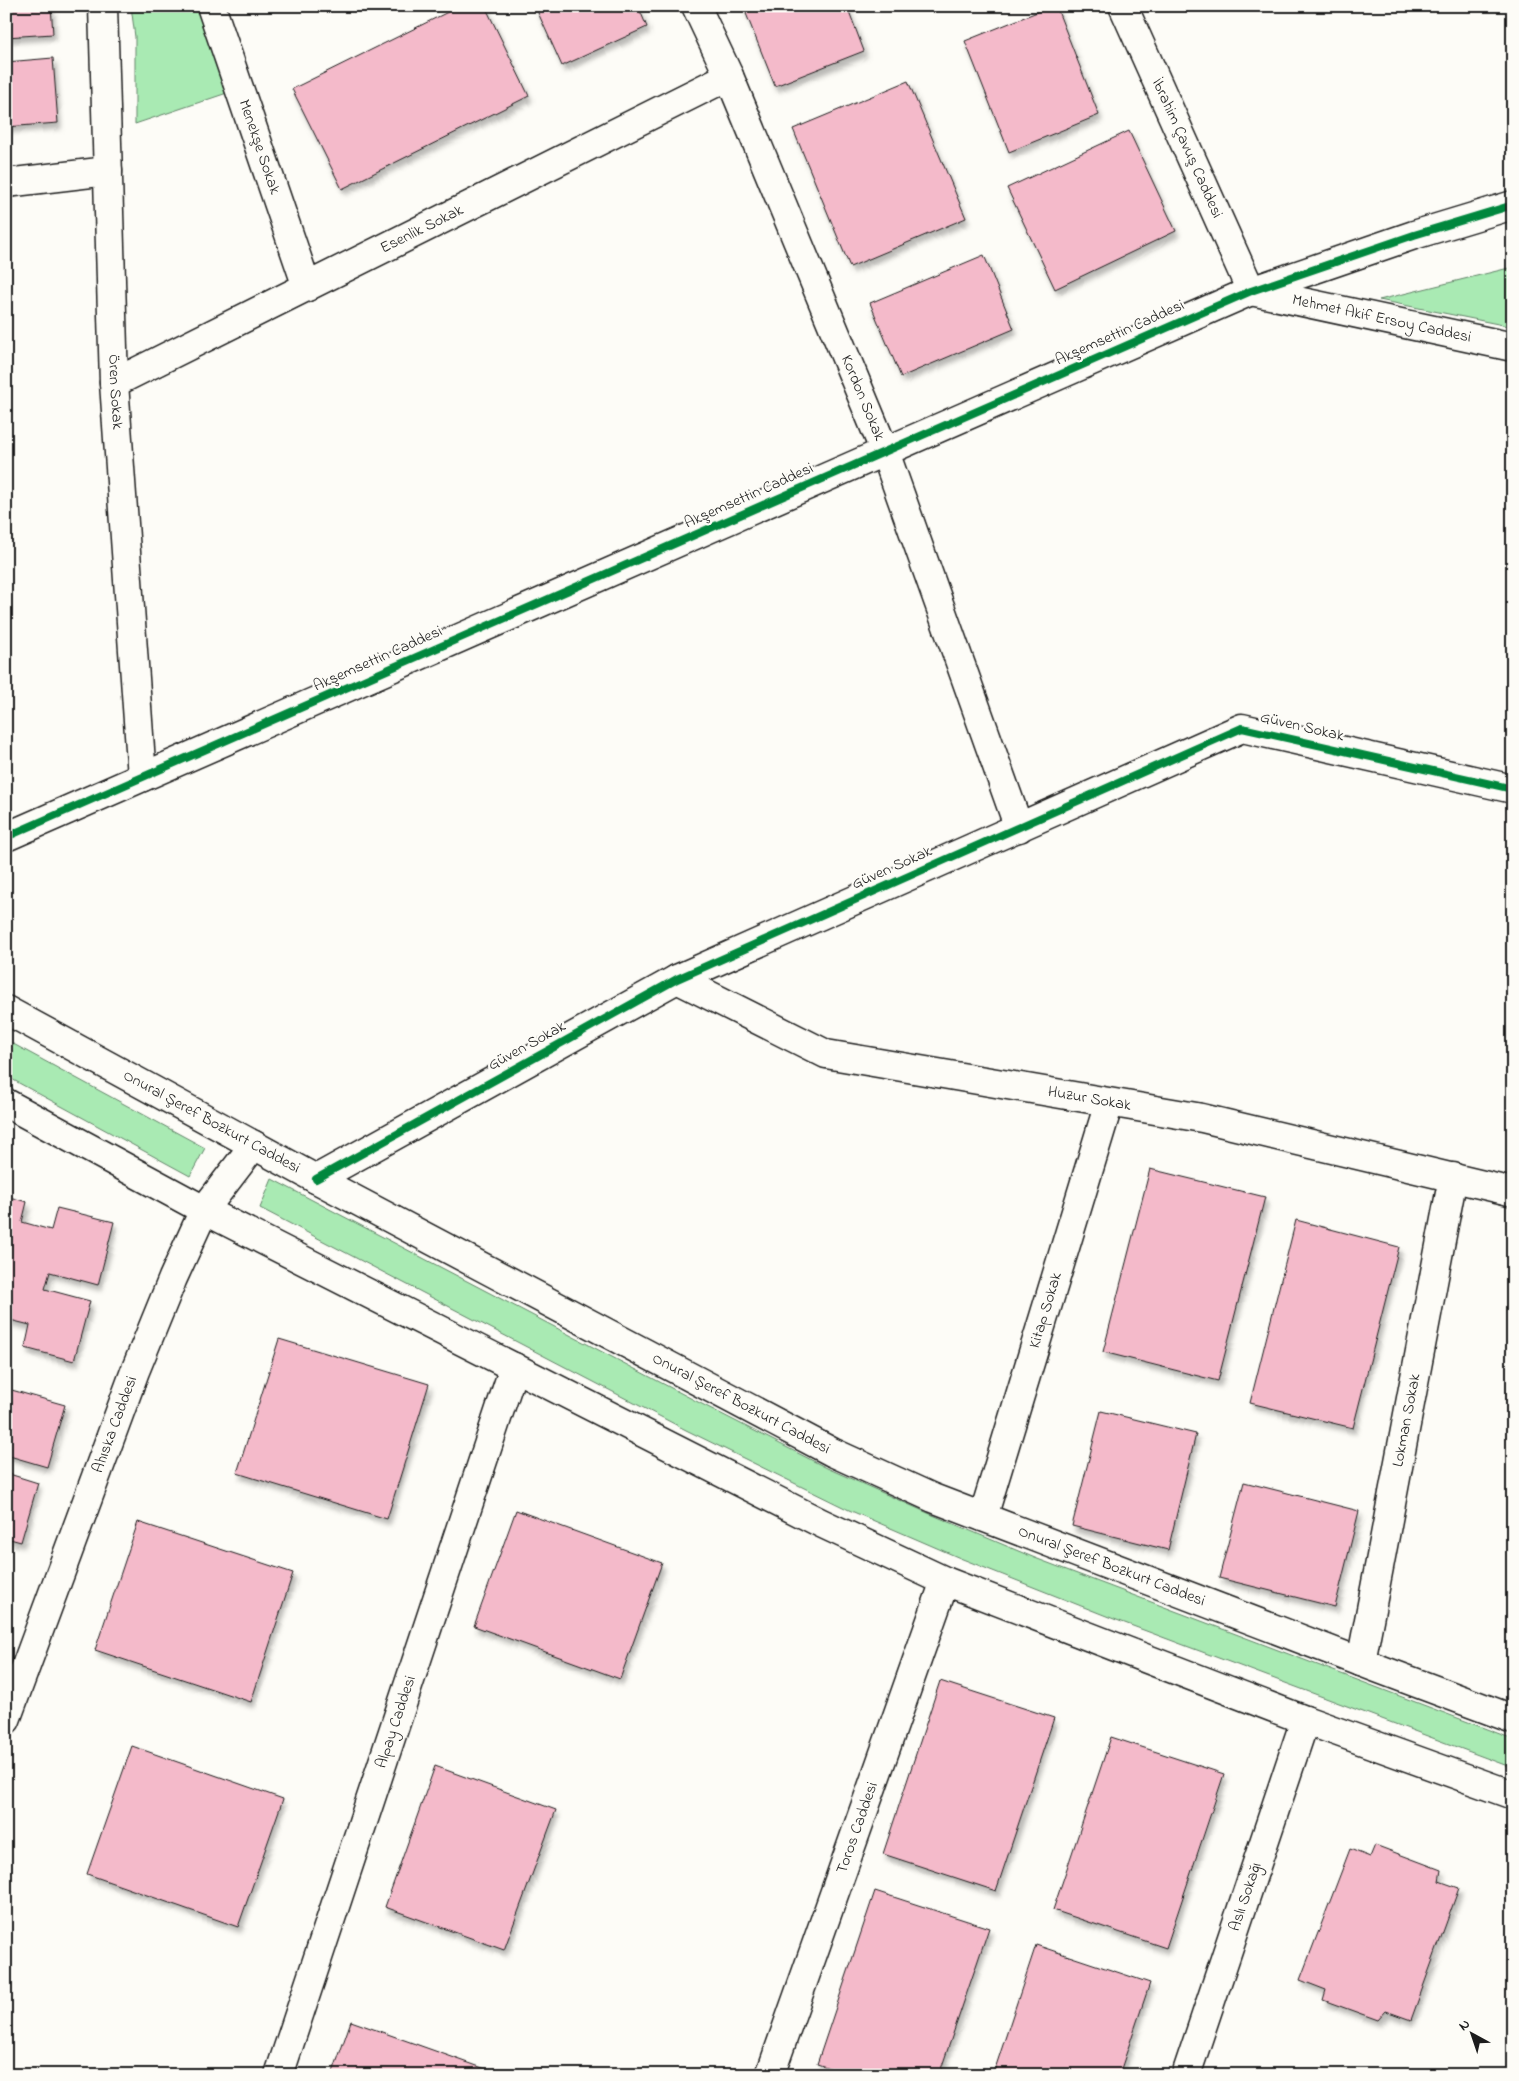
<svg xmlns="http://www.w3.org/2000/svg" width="1519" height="2081" font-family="'Indie Flower',sans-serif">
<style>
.green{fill:#a9eab3;stroke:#628368}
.building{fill:#f4baca;stroke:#1c1c1c;filter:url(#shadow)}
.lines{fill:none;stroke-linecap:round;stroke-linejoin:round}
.minor-casing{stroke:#1c1c1c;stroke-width:31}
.tertiary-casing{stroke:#1c1c1c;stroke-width:31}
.secondary-casing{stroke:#1c1c1c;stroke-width:31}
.minor{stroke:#fdfcf7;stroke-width:28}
.tertiary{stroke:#fdfcf7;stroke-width:28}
.secondary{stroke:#fdfcf7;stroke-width:28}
.cycleway-casing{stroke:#fdfcf7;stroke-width:11}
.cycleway{stroke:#00873e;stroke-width:8}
.labels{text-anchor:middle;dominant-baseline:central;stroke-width:4.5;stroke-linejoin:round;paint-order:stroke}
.street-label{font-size:16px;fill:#1c1c1c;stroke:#fdfcf7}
</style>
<defs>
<filter id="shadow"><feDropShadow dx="3" dy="5.5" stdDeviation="2.5" flood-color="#0004"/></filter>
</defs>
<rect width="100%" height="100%" fill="#fdfcf7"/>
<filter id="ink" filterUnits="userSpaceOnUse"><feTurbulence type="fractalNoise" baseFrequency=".02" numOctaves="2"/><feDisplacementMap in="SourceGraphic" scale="10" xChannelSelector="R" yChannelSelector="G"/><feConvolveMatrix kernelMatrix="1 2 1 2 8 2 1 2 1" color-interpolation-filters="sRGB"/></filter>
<g filter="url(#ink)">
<path class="green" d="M131,6H198L230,92L135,124V37Z
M1513,267V327L1379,300Z
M6,1040L205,1148L190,1176L6,1076Z
M272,1179L696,1401L827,1468L928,1513L1035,1558L1513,1739V1768L1114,1619L960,1558L849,1510L686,1430L260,1208Z"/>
<path class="building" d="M6,6H51L53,34L6,37Z
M460,6H485L529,96L342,189L292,89Z
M535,6H638L647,27L562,66Z
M743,6H847L864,51L775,86Z
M1052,6H1056L1099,115L1009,152L965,41Z
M53,58L58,123L6,127V62Z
M908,81L966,218L850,267L793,129Z
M1129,131L1176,231L1055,289L1007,188Z
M984,255L1014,329L901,377L870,303Z
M1150,1169L1265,1197L1218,1381L1103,1352Z
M6,1196L27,1202L22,1222L51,1230L57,1208L114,1222L98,1285L50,1272L45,1289L90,1301L74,1361L25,1348L30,1325L6,1319Z
M1296,1220L1399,1247L1353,1428L1250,1403Z
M279,1339L429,1384L387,1519L237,1473Z
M8,1389L65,1405L47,1467L6,1455V1396Z
M1101,1411L1196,1434L1168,1550L1072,1526Z
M6,1473L38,1483L21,1542L6,1538Z
M1244,1482L1359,1511L1335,1607L1219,1578Z
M516,1510L662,1563L620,1679L474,1626Z
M138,1522L293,1573L251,1702L95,1650Z
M940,1681L1054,1718L996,1891L883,1854Z
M1111,1737L1224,1774L1166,1948L1053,1910Z
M132,1746L283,1799L238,1927L87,1874Z
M435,1766L556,1810L504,1950L385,1907Z
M1375,1845L1441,1870L1439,1881L1459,1888L1411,2020L1386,2011L1378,2020L1323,2000L1326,1990L1300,1980L1350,1849L1370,1857Z
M875,1891L989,1928L939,2075H851L817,2064Z
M1036,1945L1150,1983L1119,2075H993Z
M351,2021L494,2072L493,2075H332Z"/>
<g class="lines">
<g class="minor-casing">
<g id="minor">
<path id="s1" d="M103,6L114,383L142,777"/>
<path id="s2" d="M211,6L307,287"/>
<path id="s3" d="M696,6L729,76L885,452L1019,828"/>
<path d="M6,183L108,171"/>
<path id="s4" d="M114,383L729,76"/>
<path id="s5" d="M677,979L826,1054L1202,1118L1513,1192"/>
<path d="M316,1179L677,979L1242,728L1513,789"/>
<path id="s6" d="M983,1517L1109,1103"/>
<path id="s7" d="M1361,1662L1453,1177"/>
<path id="s8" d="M1186,2075L1305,1720"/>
</g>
</g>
<g class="tertiary-casing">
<g id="tertiary">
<path id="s9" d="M1123,6L1251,291L1513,347"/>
<path d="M6,837L1251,291L1414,235L1513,205"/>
<path id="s10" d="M6,1720L135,1371L173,1278L204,1210L254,1145"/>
<path id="s11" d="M279,2075L514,1367"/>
<path id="s12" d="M770,2075L945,1581"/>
</g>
</g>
<g class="secondary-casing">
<g id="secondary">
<path id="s13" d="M6,1010L316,1179L832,1452L933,1498L1374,1667L1513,1719"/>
<path d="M6,1103L204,1210L821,1523L945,1581L1305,1720L1513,1795"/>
</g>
</g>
<use href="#minor" class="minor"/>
<use href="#tertiary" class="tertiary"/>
<use href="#secondary" class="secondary"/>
<g class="cycleway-casing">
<path id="cycleway" d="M6,837L1251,291L1414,235L1513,205
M316,1179L677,979L1242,728L1513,789"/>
</g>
<use href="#cycleway" class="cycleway"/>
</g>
</g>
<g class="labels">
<g class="street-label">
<text stroke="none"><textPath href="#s2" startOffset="149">Menekşe Sokak</textPath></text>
<text stroke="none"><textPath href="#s9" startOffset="156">İbrahim Çavuş Caddesi</textPath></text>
<text stroke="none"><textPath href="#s4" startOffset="344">Esenlik Sokak</textPath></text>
<text stroke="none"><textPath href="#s9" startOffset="446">Mehmet Akif Ersoy Caddesi</textPath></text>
<text transform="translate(1120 333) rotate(-24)">Akşemsettin Caddesi</text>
<text stroke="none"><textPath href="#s1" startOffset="386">Ören Sokak</textPath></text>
<text stroke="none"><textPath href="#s3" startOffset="426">Kordon Sokak</textPath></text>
<text transform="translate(749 496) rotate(-24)">Akşemsettin Caddesi</text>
<text transform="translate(378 659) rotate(-24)">Akşemsettin Caddesi</text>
<text transform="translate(1302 727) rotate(13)">Güven Sokak</text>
<text transform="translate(892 868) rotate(-24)">Güven Sokak</text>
<text transform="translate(527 1046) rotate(-29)">Güven Sokak</text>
<text stroke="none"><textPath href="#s5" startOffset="434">Huzur Sokak</textPath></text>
<text stroke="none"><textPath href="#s13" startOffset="234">Onural Şeref Bozkurt Caddesi</textPath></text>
<text stroke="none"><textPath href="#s6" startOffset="216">Kitap Sokak</textPath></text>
<text stroke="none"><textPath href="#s13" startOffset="834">Onural Şeref Bozkurt Caddesi</textPath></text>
<text stroke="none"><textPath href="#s7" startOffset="246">Lokman Sokak</textPath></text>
<text stroke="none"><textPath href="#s10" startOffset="315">Ahıska Caddesi</textPath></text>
<text stroke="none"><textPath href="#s13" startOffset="1239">Onural Şeref Bozkurt Caddesi</textPath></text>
<text stroke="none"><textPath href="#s11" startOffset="372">Alpay Caddesi</textPath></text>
<text stroke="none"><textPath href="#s12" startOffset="262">Toros Caddesi</textPath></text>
<text stroke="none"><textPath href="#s8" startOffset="188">Aslı Sokağı</textPath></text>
</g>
</g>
<rect width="1519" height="2081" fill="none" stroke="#fdfcf7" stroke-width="25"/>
<rect x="12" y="12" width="1494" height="2056" fill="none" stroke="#1c1c1c" stroke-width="2" filter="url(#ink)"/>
<g transform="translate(1472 2034) rotate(320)" stroke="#fdfcf7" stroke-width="4" paint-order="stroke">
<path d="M0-4L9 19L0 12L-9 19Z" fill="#1c1c1c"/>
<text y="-8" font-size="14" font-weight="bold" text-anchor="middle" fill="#1c1c1c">N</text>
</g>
</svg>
